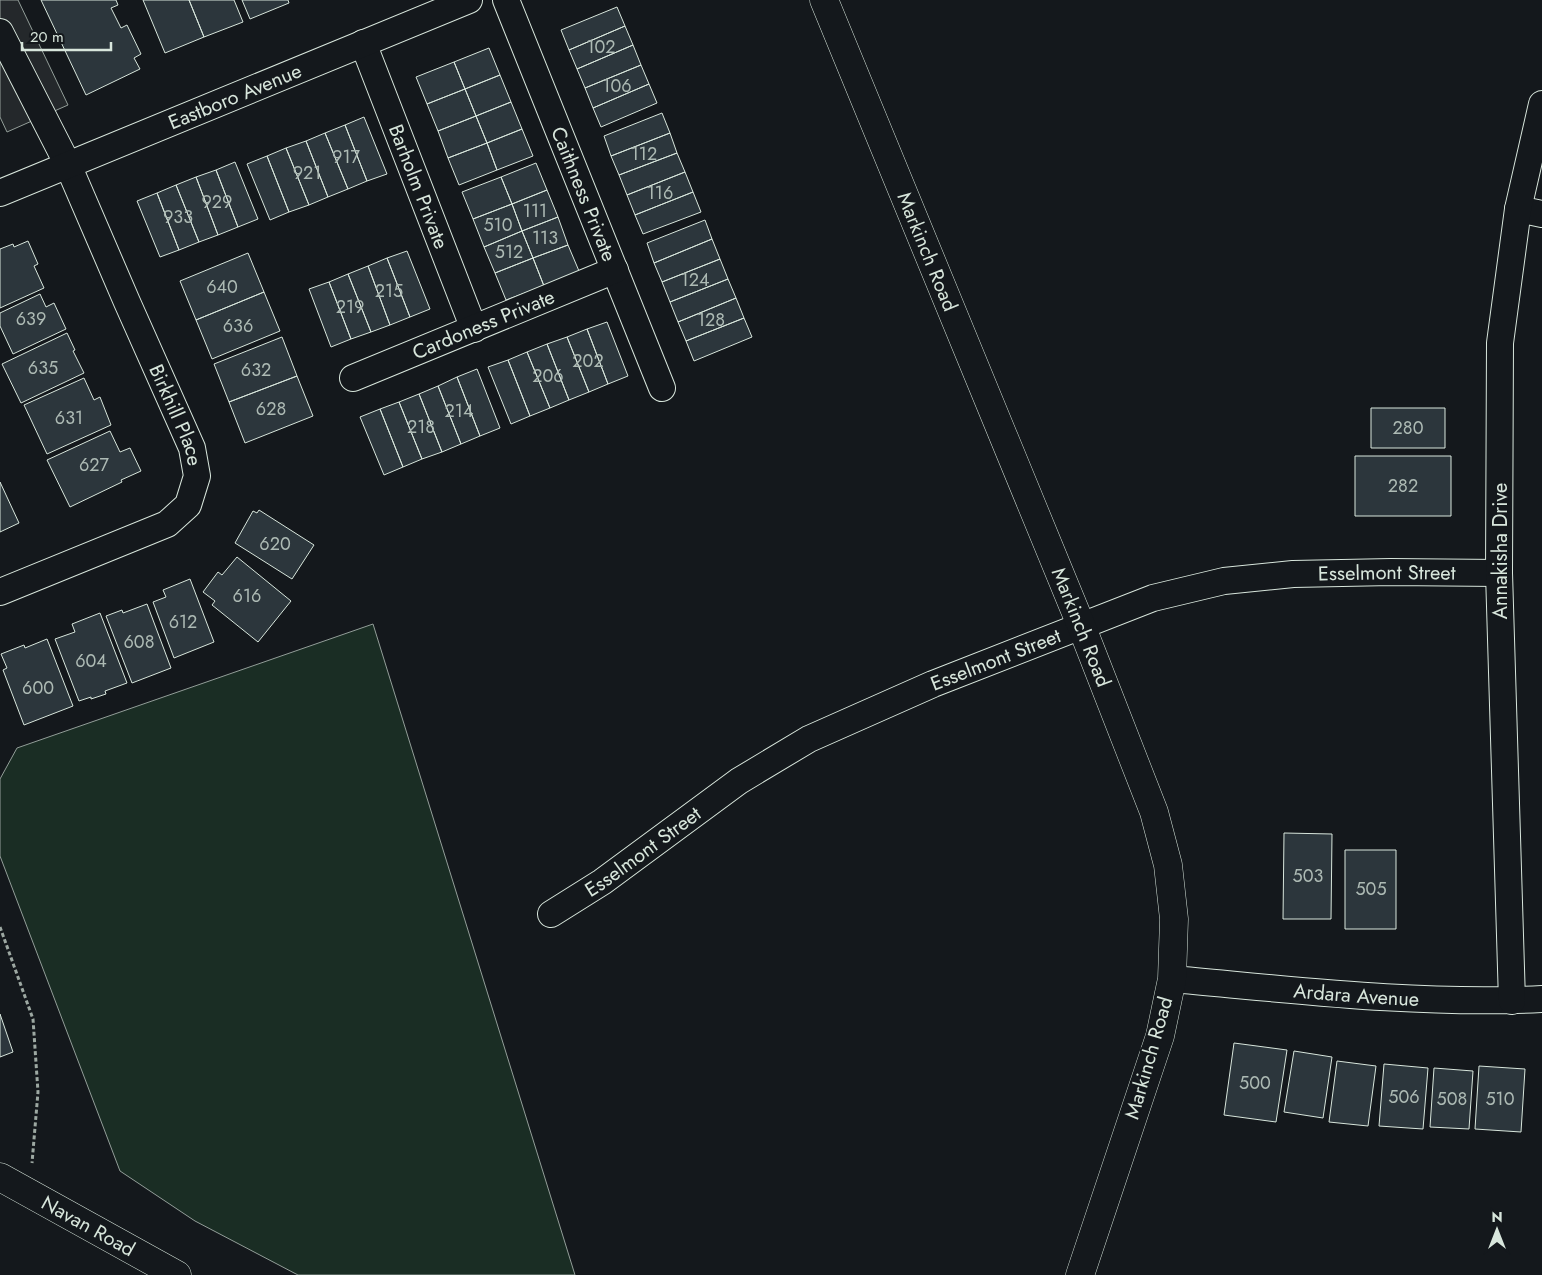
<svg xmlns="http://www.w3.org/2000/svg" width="1542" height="1275" font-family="Jost,sans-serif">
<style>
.green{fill:#1a2d24;stroke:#939e99}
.parking{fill:#24282b;stroke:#939e99}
.building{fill:#2c363c;stroke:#d8e6dc}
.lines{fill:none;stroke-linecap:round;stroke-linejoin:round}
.street-casing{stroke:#d8e6dc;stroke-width:28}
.secondary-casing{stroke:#d8e6dc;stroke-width:29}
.path{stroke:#9da8a2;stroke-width:3;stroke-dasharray:4 2.5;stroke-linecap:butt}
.street{stroke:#14181c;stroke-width:26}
.secondary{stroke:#14181c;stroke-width:28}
.labels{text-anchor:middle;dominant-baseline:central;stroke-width:4;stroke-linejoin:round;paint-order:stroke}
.number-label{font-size:18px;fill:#adbab4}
.street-label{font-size:20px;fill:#d8e6dc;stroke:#14181c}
</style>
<rect width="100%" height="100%" fill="#14181c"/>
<path class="green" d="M373,624L575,1275H298L195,1221L120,1171L0,856V779L17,748Z"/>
<path class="parking" d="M0,0H18L68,105L7,132L0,117Z"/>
<path class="building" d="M41,0H116L118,5L111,8L121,28L127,25L141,54L134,58L140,69L86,95Z
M143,0H189L204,37L165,53Z
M189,0H234L243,22L204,37Z
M242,0H288L289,3L250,19Z
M617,7L625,26L569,50L561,30Z
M625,26L633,45L577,69L569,50Z
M633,45L641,65L585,88L577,69Z
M489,48L500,75L465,89L454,62Z
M454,62L465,89L427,104L416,77Z
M641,65L649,84L593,108L585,88Z
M500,75L511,102L476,116L465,89Z
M649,84L657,103L601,127L593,108Z
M465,89L476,116L438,131L427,104Z
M511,102L522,129L487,143L476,116Z
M662,113L670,133L611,156L604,136Z
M476,116L487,143L448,158L438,131Z
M364,117L387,174L367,181L345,125Z
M345,125L367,181L348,189L325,133Z
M522,129L533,156L497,170L487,143Z
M325,133L348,189L328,197L306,141Z
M670,133L677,153L619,175L611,156Z
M306,141L328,197L309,205L286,148Z
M487,143L497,170L459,185L448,158Z
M286,148L309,205L289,212L267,156Z
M677,153L685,172L627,195L619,175Z
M267,156L289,212L270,220L247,164Z
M235,162L258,219L238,227L216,170Z
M536,163L547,190L512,204L501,177Z
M216,170L238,227L218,235L196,177Z
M685,172L693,192L635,215L627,195Z
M196,177L218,235L199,242L176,185Z
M501,177L512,204L473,219L462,192Z
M176,185L199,242L179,250L157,193Z
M547,190L558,217L522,231L512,204Z
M693,192L701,212L643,234L635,215Z
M157,193L179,250L160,257L137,201Z
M512,204L522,231L484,247L473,219Z
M558,217L568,245L533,258L522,231Z
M705,220L712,239L654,263L647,243Z
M522,231L533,258L495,273L484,247Z
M712,239L720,259L662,282L654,263Z
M28,241L38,264L34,266L44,288L0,308V249L13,244L14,247Z
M568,245L579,271L544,286L533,258Z
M407,251L430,309L410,317L387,258Z
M248,253L264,292L196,320L180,281Z
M387,258L410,317L390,325L368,266Z
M533,258L544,286L506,300L495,273Z
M720,259L728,279L670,302L662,282Z
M368,266L390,325L371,332L348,274Z
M348,274L371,332L351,339L329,282Z
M728,279L736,298L678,322L670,302Z
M329,282L351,339L331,347L309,289Z
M264,292L280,331L212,359L196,320Z
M40,294L46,307L54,303L66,329L13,354L0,326V313Z
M736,298L744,318L686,341L678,322Z
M744,318L752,337L694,361L686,341Z
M607,322L628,376L608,384L587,329Z
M587,329L608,384L589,392L567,337Z
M67,333L75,350L73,351L84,373L21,403L2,364Z
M282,337L297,376L229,402L214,364Z
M567,337L589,392L569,400L547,344Z
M547,344L569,400L550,408L527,352Z
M527,352L550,408L530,416L508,360Z
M508,360L530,416L511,424L488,367Z
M477,369L500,428L480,436L457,377Z
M297,376L313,416L245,443L229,402Z
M457,377L480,436L461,444L438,386Z
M84,378L94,400L100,397L111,425L47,454L24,405Z
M438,386L461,444L442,452L419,394Z
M419,394L442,452L422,459L399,402Z
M399,402L422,459L403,467L380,409Z
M1371,408H1445V448H1371Z
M380,409L403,467L384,475L360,417Z
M110,431L120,452L130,448L141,471L121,480L122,482L70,507L47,460Z
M1355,456H1451V516H1355Z
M0,482L19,523L0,532Z
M259,510L314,545L292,579L235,543L253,511L257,513Z
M237,557L291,601L258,642L212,605L215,601L203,592L218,572L222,575Z
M190,579L214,642L174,658L153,602L166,597L163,590Z
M147,604L171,668L132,683L106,616L122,610L123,613Z
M100,613L127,683L105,691L106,694L91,699V697L79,701L55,639L75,632L72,624Z
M47,639L73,706L24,725L3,670L7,668L1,654L24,645L25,648Z
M1284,833L1332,834L1331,919H1283Z
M1345,850H1396V929H1345Z
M0,1014L13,1052L0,1057Z
M1234,1043L1287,1050L1276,1122L1224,1115Z
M1294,1051L1332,1057L1323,1118L1284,1112Z
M1337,1061L1376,1066L1368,1126L1329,1122Z
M1384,1064L1428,1068L1423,1129L1379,1126Z
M1479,1066L1525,1069L1521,1132L1475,1129Z
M1434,1068L1473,1071L1469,1129L1430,1127Z"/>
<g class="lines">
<g class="street-casing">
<g id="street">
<path id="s1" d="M506,0L662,388"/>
<path id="s2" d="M0,32L68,165L127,302L192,448L197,476L188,505L167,524L0,592"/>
<path id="s3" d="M363,43L474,329"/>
<path id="s4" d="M0,193L469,0"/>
<path d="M1518,209L1542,214"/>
<path id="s5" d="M353,378L615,270"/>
<path id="s6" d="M551,914L602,882L739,781L809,739L933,684L1153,598L1224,581L1293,574L1391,572L1499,573"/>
<path id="s7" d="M1172,979C1295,990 1418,1005 1542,999"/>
<path d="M1512,1001L1499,573L1500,343L1518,209L1542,104"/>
</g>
</g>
<g class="secondary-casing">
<g id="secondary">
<path id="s8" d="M824,0L1081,625L1154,812L1168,865L1174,919L1172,979L1160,1036L1080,1275"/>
<path id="s9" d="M0,1177L177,1275"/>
</g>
</g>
<path class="path" d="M0,927L33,1019L38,1092L32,1163"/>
<use href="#street" class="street"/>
<use href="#secondary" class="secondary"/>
</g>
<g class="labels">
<g class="number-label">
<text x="601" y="47">102</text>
<text x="617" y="86">106</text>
<text x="644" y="154">112</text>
<text x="346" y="157">917</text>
<text x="307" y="173">921</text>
<text x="660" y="193">116</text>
<text x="217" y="202">929</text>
<text x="535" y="211">111</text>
<text x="178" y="217">933</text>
<text x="498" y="225">510</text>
<text x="545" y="238">113</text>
<text x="509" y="252">512</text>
<text x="695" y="280">124</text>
<text x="222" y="287">640</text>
<text x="389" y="291">215</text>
<text x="350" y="307">219</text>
<text x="31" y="319">639</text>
<text x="711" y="320">128</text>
<text x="238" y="326">636</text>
<text x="588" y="361">202</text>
<text x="43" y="368">635</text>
<text x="256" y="370">632</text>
<text x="548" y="376">206</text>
<text x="271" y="409">628</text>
<text x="459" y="411">214</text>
<text x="69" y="418">631</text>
<text x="421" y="427">218</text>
<text x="1408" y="428">280</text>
<text x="94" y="465">627</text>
<text x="1403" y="486">282</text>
<text x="275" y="544">620</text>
<text x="247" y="596">616</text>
<text x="183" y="622">612</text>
<text x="139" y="642">608</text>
<text x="91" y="661">604</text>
<text x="38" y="688">600</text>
<text x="1308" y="876">503</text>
<text x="1371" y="889">505</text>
<text x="1255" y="1083">500</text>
<text x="1404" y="1097">506</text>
<text x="1452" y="1099">508</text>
<text x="1500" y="1099">510</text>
</g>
<g class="street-label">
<text stroke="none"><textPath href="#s4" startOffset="254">Eastboro Avenue</textPath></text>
<text stroke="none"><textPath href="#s3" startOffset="154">Barholm Private</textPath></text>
<text stroke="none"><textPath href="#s1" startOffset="209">Caithness Private</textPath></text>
<text stroke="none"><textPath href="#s8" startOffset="272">Markinch Road</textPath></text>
<text stroke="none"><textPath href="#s5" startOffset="141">Cardoness Private</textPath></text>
<text stroke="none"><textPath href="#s2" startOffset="422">Birkhill Place</textPath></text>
<text transform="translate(1500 551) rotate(-90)">Annakisha Drive</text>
<text stroke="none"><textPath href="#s6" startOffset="920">Esselmont Street</textPath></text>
<text stroke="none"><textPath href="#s8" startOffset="678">Markinch Road</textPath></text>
<text stroke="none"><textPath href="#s6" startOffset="515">Esselmont Street</textPath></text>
<text stroke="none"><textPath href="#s6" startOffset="111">Esselmont Street</textPath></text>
<text stroke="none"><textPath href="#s7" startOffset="185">Ardara Avenue</textPath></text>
<text transform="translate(1149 1058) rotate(-74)">Markinch Road</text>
<text stroke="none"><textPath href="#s9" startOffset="101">Navan Road</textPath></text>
</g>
</g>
<g transform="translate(1497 1230)" stroke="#14181c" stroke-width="4" paint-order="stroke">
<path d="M0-4L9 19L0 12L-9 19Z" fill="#d8e6dc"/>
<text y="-8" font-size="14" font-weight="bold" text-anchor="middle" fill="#d8e6dc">N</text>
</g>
<path d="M22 42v8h89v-8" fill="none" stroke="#d8e6dc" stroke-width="2.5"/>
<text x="30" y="42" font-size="15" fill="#d8e6dc" stroke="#14181c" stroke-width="4" paint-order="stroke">20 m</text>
</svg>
